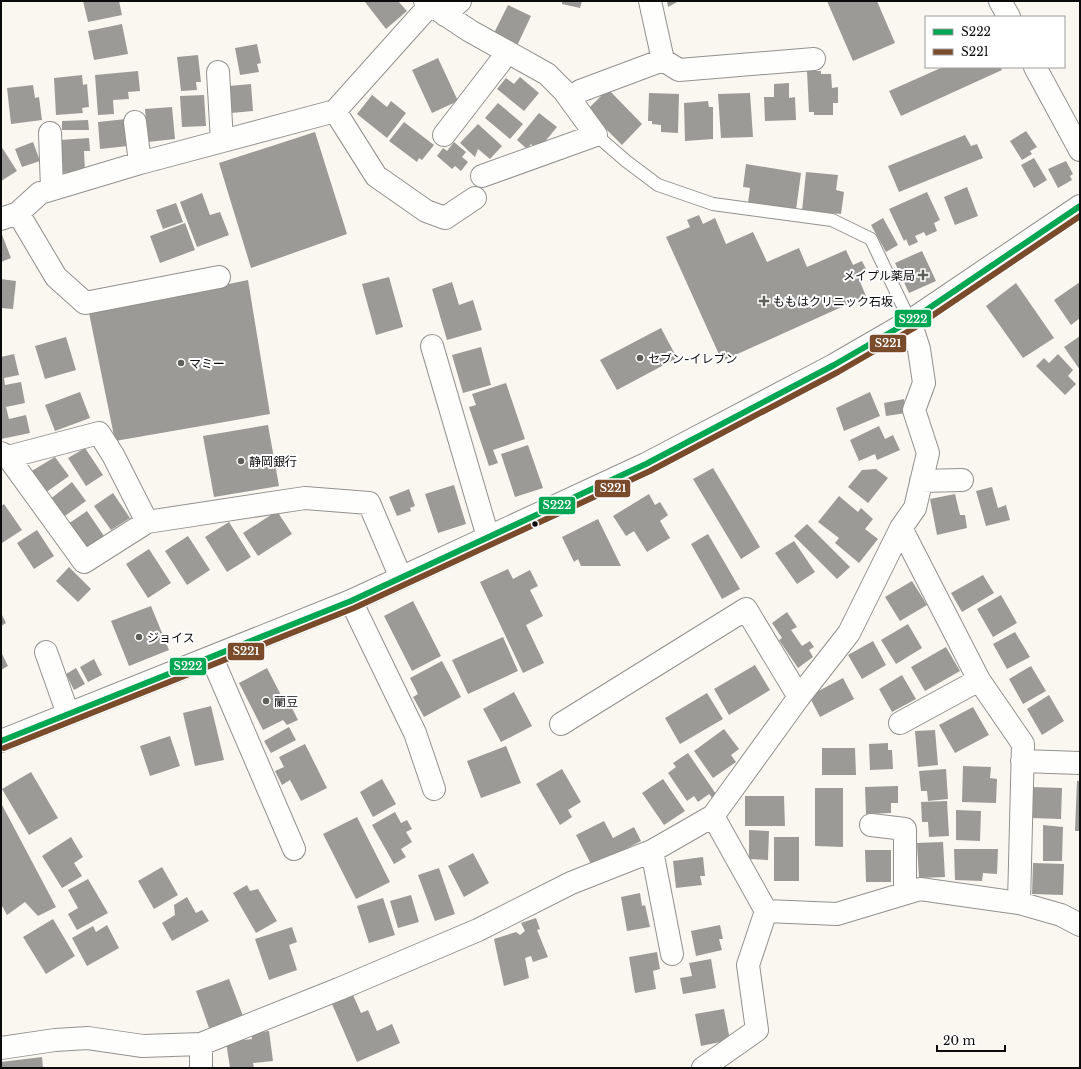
<svg xmlns="http://www.w3.org/2000/svg" width="1081" height="1069" font-family="'Libre Baskerville','Noto Sans JP',serif">
<style>
.building{fill:#9c9a96}
.lines{fill:none;stroke-linecap:round;stroke-linejoin:round}
.service-casing{stroke:#92918e;stroke-width:14}
.minor-casing{stroke:#92918e;stroke-width:24}
.tertiary-casing{stroke:#92918e;stroke-width:24}
.service{stroke:#fefefd;stroke-width:12}
.minor{stroke:#fefefd;stroke-width:22}
.tertiary{stroke:#fefefd;stroke-width:22}
.bus-1-casing{stroke:#fff;stroke-width:9}
.bus-2-casing{stroke:#fff;stroke-width:9}
.bus-1{stroke:#00a651;stroke-width:6}
.bus-2{stroke:#7a4b2a;stroke-width:6}
.poi-dot{fill:#5e5e5b;stroke:#fff;stroke-width:1.5}
.bus-dot{fill:#0b0b0b;stroke:#fff;stroke-width:1.5}
.labels{text-anchor:middle;dominant-baseline:central;stroke-width:4;stroke-linejoin:round;paint-order:stroke}
.poi-label{font-size:12px;fill:#0b0b0b;stroke:#fff;text-anchor:start}
.line-badge{stroke:#fff;stroke-width:1.5}
.badge-label{font-size:11px;text-anchor:middle;font-weight:bold;fill:#fff}
</style>
<rect width="100%" height="100%" fill="#f9f7f0"/>
<path class="building" d="M83,1H119L122,15L88,22Z
M366,1H398L407,11L386,29L365,2Z
M562,1H582L580,8L562,4Z
M667,1H679L668,7Z
M827,1H877L895,43L853,61Z
M508,5L531,16L516,48L492,37Z
M122,24L128,54L94,60L88,31Z
M257,44L261,63L257,64L259,72L240,75L235,48Z
M198,55L201,82H196L197,90L181,91L177,57Z
M438,58L458,101L432,113L412,70Z
M943,67H1000L1002,70L901,116L889,91Z
M138,71L140,91L128,92L129,99L113,100L114,114L98,115L95,75Z
M807,71H821V74H831L832,88L838,87V103H833V115H814V112H809Z
M82,75L83,85L87,84L89,107L82,108L83,113L56,115L54,78Z
M520,77L539,93L524,111L497,89L506,78L514,84Z
M789,83V98L795,97L796,120L765,121L764,97H774V84Z
M251,84L253,111L231,113L229,86Z
M33,85L35,98L39,97L42,120L11,124L7,88Z
M608,89L642,124L622,145L587,110Z
M649,93L679,94L678,133L661,132V125L652,124V121H648Z
M750,93L753,137L721,138L718,94Z
M204,95L206,126L182,127L180,96Z
M372,95L387,107L391,101L406,113L387,138L357,114Z
M708,101L709,107H713V139L685,141L684,103Z
M498,103L523,124L510,139L485,118Z
M172,107L175,139L148,142L145,109Z
M539,113L557,127L538,150L531,144L527,149L517,140Z
M126,119L128,146L100,149L98,122Z
M88,120L89,130H62V121Z
M404,122L434,145L422,160L419,158L417,162L389,141Z
M478,124L502,146L490,159L478,149L475,157L460,143Z
M1026,131L1037,147L1030,151L1032,154L1022,160L1010,141Z
M315,132L347,234L251,268L219,163Z
M965,135L971,146L977,144L983,158L899,192L888,166Z
M89,138L90,151H84L85,171L63,173L60,140Z
M33,142L40,161L22,167L15,149Z
M454,142L466,152L462,157L468,162L461,171L455,166L452,169L437,156L443,148L447,151Z
M1,146L17,171L1,181Z
M1034,158L1047,180L1034,188L1021,165Z
M1066,161L1073,174L1070,176L1072,180L1058,188L1048,169Z
M746,164L801,173L796,210L748,203L750,188L743,187Z
M806,172L838,175L836,190L844,192L841,214L802,211Z
M967,187L978,216L955,225L944,197Z
M927,192L940,220L934,223L937,231L926,236L924,232L915,236L918,242L909,246L906,239L904,241L889,209Z
M202,193L210,215L220,212L229,235L197,247L180,202Z
M176,203L183,222L163,229L156,210Z
M699,215L703,224L715,218L726,244L753,232L767,262L799,248L807,267L846,250L853,265L862,261L868,273L858,277L866,296L722,361L666,237L690,227L687,220Z
M883,218L898,245L886,252L871,225Z
M185,223L195,250L160,263L150,236Z
M1,232L11,258L1,262Z
M922,251L936,281L909,293L895,263Z
M389,277L403,327L376,335L362,284Z
M1,279L16,281L13,309L1,308Z
M248,280L270,414L115,441L89,313Z
M452,282L459,305L473,300L482,330L447,340L432,289Z
M1080,282V318L1071,325L1054,300Z
M1016,283L1054,338L1023,358L986,306Z
M661,328L677,358L617,390L600,360Z
M1080,336V370L1064,347Z
M66,337L76,370L45,379L35,346Z
M481,347L491,385L463,393L452,355Z
M14,354L19,375L4,378L5,385L21,382L25,403L6,407L9,419L26,415L30,433L1,439V357Z
M1058,354L1073,370L1068,376L1076,384L1065,395L1036,366L1044,358L1049,363Z
M506,383L525,439L493,450L498,463L489,466L469,407L476,405L472,394Z
M80,392L90,418L55,431L45,405Z
M870,392L880,416L844,431L836,408Z
M904,399L906,413L886,416L884,403Z
M268,425L279,486L214,497L203,436Z
M879,426L885,439L893,435L900,450L877,460L875,454L859,461L850,440Z
M528,445L543,488L515,497L501,454Z
M85,448L103,475L86,486L68,458Z
M55,457L69,476L45,493L30,472Z
M713,468L760,547L741,559L693,479Z
M876,469L888,478L868,503L848,487L862,470Z
M72,482L86,501L62,518L49,500Z
M454,485L466,524L438,533L425,494Z
M992,487L998,508L1006,505L1010,520L986,526L976,491Z
M409,489L415,506L410,508L411,511L397,516L389,497Z
M113,493L130,518L111,530L94,506Z
M649,494L655,505L660,502L668,515L660,521L670,538L647,552L634,531L626,536L613,516Z
M955,494L960,515H965L967,528L937,535L930,499Z
M839,496L858,512L861,508L873,519L865,529L878,539L859,563L835,543L839,538L818,522Z
M4,504L22,530L2,543L1,541V506Z
M87,511L104,536L85,549L68,524Z
M277,511L292,534L258,556L243,533Z
M598,519L621,566H581L578,559L574,562L562,537Z
M229,522L251,557L227,572L205,537Z
M807,524L850,567L837,579L794,536Z
M37,530L54,556L34,569L17,543Z
M708,534L740,589L722,599L691,544Z
M188,536L210,570L187,585L165,551Z
M794,541L815,572L797,584L775,553Z
M149,549L171,583L148,598L126,564Z
M69,567L91,589L78,602L56,581Z
M508,569L513,579L530,570L538,586L530,590L543,616L526,625L544,663L523,673L480,582Z
M983,575L994,593L962,612L951,593Z
M912,581L927,605L900,621L885,597Z
M1001,595L1017,623L993,637L977,609Z
M413,601L441,656L412,671L384,616Z
M151,606L169,650L129,666L111,621Z
M787,612L797,627L791,630L802,646L810,641L814,647L809,650L813,657L798,668L779,640L782,638L772,623Z
M1,613L6,623L1,626Z
M908,624L922,648L896,664L881,640Z
M1015,632L1030,657L1007,669L993,644Z
M503,637L518,671L468,694L452,660Z
M873,641L886,665L862,679L848,655Z
M946,647L960,671L925,691L911,667Z
M1,652L8,666L1,670Z
M94,659L102,675L88,682L80,667Z
M442,661L461,697L424,717L413,697L418,694L410,678Z
M755,665L770,690L729,715L714,689Z
M1031,666L1046,691L1023,704L1009,679Z
M76,668L85,684L74,690L66,674Z
M267,668L282,697L285,694L298,720L287,725L283,720L263,730L239,683Z
M902,675L916,699L892,712L879,689Z
M843,678L854,699L820,717L809,696Z
M514,692L532,726L501,742L483,709Z
M707,693L723,719L680,744L665,718Z
M1049,695L1064,721L1042,735L1027,709Z
M211,706L224,760L195,766L183,713Z
M973,707L989,735L955,753L939,725Z
M289,727L296,740L271,753L264,741Z
M724,729L739,749L731,755L736,762L713,778L694,751Z
M935,730L938,765L918,767L915,731Z
M170,736L180,766L150,776L140,746Z
M888,743V750H892L893,769L870,770L869,744Z
M305,744L327,788L301,801L290,780L282,785L275,771L284,767L279,757Z
M506,746L521,783L481,798L467,761Z
M822,748H855L856,775H822Z
M688,753L716,794L712,798L709,794L698,802L694,796L687,801L668,773L676,767L673,763Z
M963,766L991,767L990,778L997,779L996,803L962,802Z
M562,769L581,802L568,810L572,817L560,825L536,784Z
M946,769L948,799L928,801L927,791H921L919,771Z
M31,772L58,818L29,835L2,789Z
M382,779L396,804L373,817L360,792Z
M663,779L685,811L664,825L642,793Z
M1077,781H1080V831H1075Z
M898,786V803H891V813L866,814L865,787Z
M1031,787L1062,788L1061,819L1030,818Z
M815,788H843V847L815,846Z
M745,796H784L785,826H745Z
M947,801L949,836L929,837L928,822H922L921,802Z
M1,803L56,907L38,916L25,902L7,915L1,904Z
M956,810L981,811L980,841L956,840Z
M395,812L401,823L407,820L412,829L406,832L412,842L401,849L406,857L394,864L372,825Z
M357,817L390,882L356,899L323,834Z
M604,821L613,838L634,827L641,841L592,866L576,835Z
M1043,825L1063,827L1062,861H1043Z
M749,830L769,831L768,860L749,859Z
M71,837L83,857L74,863L82,876L62,888L42,856Z
M774,837H799V881H774Z
M943,842L945,877L919,878L917,843Z
M954,849H998L997,874L983,873L982,881L955,880Z
M865,850H891V882H866Z
M473,853L489,883L464,897L448,866Z
M703,857L705,876H700L702,885L676,888L673,861Z
M1033,863L1064,864L1063,895L1032,894Z
M162,867L178,895L154,909L138,881Z
M439,868L455,914L435,921L418,875Z
M88,879L108,913L77,930L68,914L78,908L68,890Z
M247,885L250,891L258,889L277,921L256,933L233,893Z
M640,893L642,906L645,905L650,927L627,931L621,897Z
M411,895L419,922L398,928L390,901Z
M187,897L196,913L202,910L209,921L172,941L162,923L175,915L174,905Z
M383,898L395,935L369,943L357,906Z
M536,918L540,929L537,930L548,957L533,962L531,956L525,958L529,978L504,986L494,939L516,932L520,935L525,931L521,923Z
M53,919L75,956L46,974L23,937Z
M107,925L119,948L87,966L72,938L93,926L96,932Z
M720,925L723,939H719L722,950L696,956L691,931Z
M292,927L297,942L289,945L297,970L269,980L255,939Z
M657,952L660,969L653,971L656,989L635,993L629,957Z
M711,959L716,988L683,994L680,978L692,976L689,963Z
M229,979L243,1016L209,1028L196,991Z
M353,995L361,1013L368,1010L377,1031L392,1024L400,1043L357,1062L332,1004Z
M724,1009L730,1040L701,1046L695,1014Z
M269,1031L273,1061L253,1063L254,1068H230L226,1042L252,1039L251,1033Z
M42,1057L43,1068H1V1062Z"/>
<g class="lines">
<g class="service-casing">
<path id="service" d="M596,135L626,161L658,185L713,204L832,220L871,239L910,321"/>
</g>
<g class="minor-casing">
<path id="minor" d="M425,1L470,31L547,74L564,91L596,135L482,176
M650,1L663,60L679,70L814,59
M1000,1L1009,17
M430,5L335,111L376,176L426,211L445,218L475,198
M445,15L460,1
M1035,67L1080,150
M218,72L222,141
M580,91L663,60
M135,122L140,163
M50,133L52,189
M444,135L508,52
M18,213L56,277L85,303L219,277
M1,219L18,213L40,193L140,163L335,111
M432,346L488,537
M1,453L8,457L84,562L147,522L305,498L369,503L401,578
M8,457L99,433L113,455L147,522
M921,481L962,480
M901,528L979,680L1023,744L1019,903
M351,601L415,733L434,789
M46,652L68,714
M212,658L294,849
M900,723L979,680
M561,724L746,609L799,697
M1022,761L1080,763
M713,816L766,911L837,914L920,889L1019,903L1061,915L1080,925
M871,825L905,829V893
M652,851L672,954
M201,1044V1068
M1,1048L55,1040L88,1038L143,1046L201,1044L339,989L478,930L571,883L652,851L713,816L799,697L849,633L901,528L915,508L928,453L914,410L924,383L919,349L910,321
M703,1068L757,1030L748,965L766,911"/>
</g>
<g class="tertiary-casing">
<path id="tertiary" d="M1,741L351,601L646,464L834,365L910,321L1080,206"/>
</g>
<use href="#service" class="service"/>
<use href="#minor" class="minor"/>
<use href="#tertiary" class="tertiary"/>
<g class="bus-1-casing">
<path id="bus-1" d="M1,741L351,601L646,464L834,365L910,321L1080,206"/>
</g>
<g class="bus-2-casing">
<path id="bus-2" d="M4,748L354,608L650,471L838,372L914,328L1080,216"/>
</g>
<use href="#bus-1" class="bus-1"/>
<use href="#bus-2" class="bus-2"/>
</g>
<g class="poi-dot">
<path d="M921 269h4v4h4v4h-4v4h-4v-4h-4v-4h4z"/>
<path d="M762 295h4v4h4v4h-4v4h-4v-4h-4v-4h4z"/>
<circle cx="640" cy="358" r="4"/>
<circle cx="181" cy="363" r="4"/>
<circle cx="241" cy="461" r="4"/>
<circle cx="139" cy="637" r="4"/>
<circle cx="266" cy="701" r="4"/>
</g>
<circle class="bus-dot" cx="535" cy="524" r="3.5"/>
<g class="labels">
<g class="poi-label">
<text x="915" y="275" text-anchor="end">メイプル薬局</text>
<text x="773" y="301">ももはクリニック石坂</text>
<text x="648" y="358">セブン-イレブン</text>
<text x="189" y="363">マミー</text>
<text x="249" y="461">静岡銀行</text>
<text x="147" y="637">ジョイス</text>
<text x="274" y="701">蘭豆</text>
</g>
</g>
<g class="line-badge">
<rect x="894" y="309" width="38" height="19" rx="4" fill="#00a651"/>
<rect x="869" y="334" width="38" height="19" rx="4" fill="#7a4b2a"/>
<rect x="594" y="479" width="37" height="19" rx="4" fill="#7a4b2a"/>
<rect x="538" y="496" width="38" height="19" rx="4" fill="#00a651"/>
<rect x="227" y="642" width="38" height="19" rx="4" fill="#7a4b2a"/>
<rect x="169" y="657" width="38" height="19" rx="4" fill="#00a651"/>
</g>
<g class="badge-label">
<text x="913" y="323">S222</text>
<text x="888" y="347">S221</text>
<text x="613" y="492">S221</text>
<text x="557" y="509">S222</text>
<text x="246" y="655">S221</text>
<text x="188" y="670">S222</text>
</g>
<rect width="1081" height="1069" fill="none" stroke="#0b0b0b" stroke-width="4"/>
<rect x="925" y="16" width="140" height="52" fill="#ffffff" stroke="#9d9d9d"/>
<rect x="933" y="29" width="20" height="6" fill="#00a651" stroke="#9d9d9d"/>
<text x="961" y="36" font-size="12" fill="#0b0b0b">S222</text>
<rect x="933" y="49" width="20" height="6" fill="#7a4b2a" stroke="#9d9d9d"/>
<text x="961" y="56" font-size="12" fill="#0b0b0b">S221</text>
<path d="M937 1045v6h68v-6" fill="none" stroke="#0b0b0b" stroke-width="2"/>
<text x="943" y="1045" font-size="12" fill="#0b0b0b" stroke="#ffffff" stroke-width="3" paint-order="stroke">20 m</text>
</svg>
